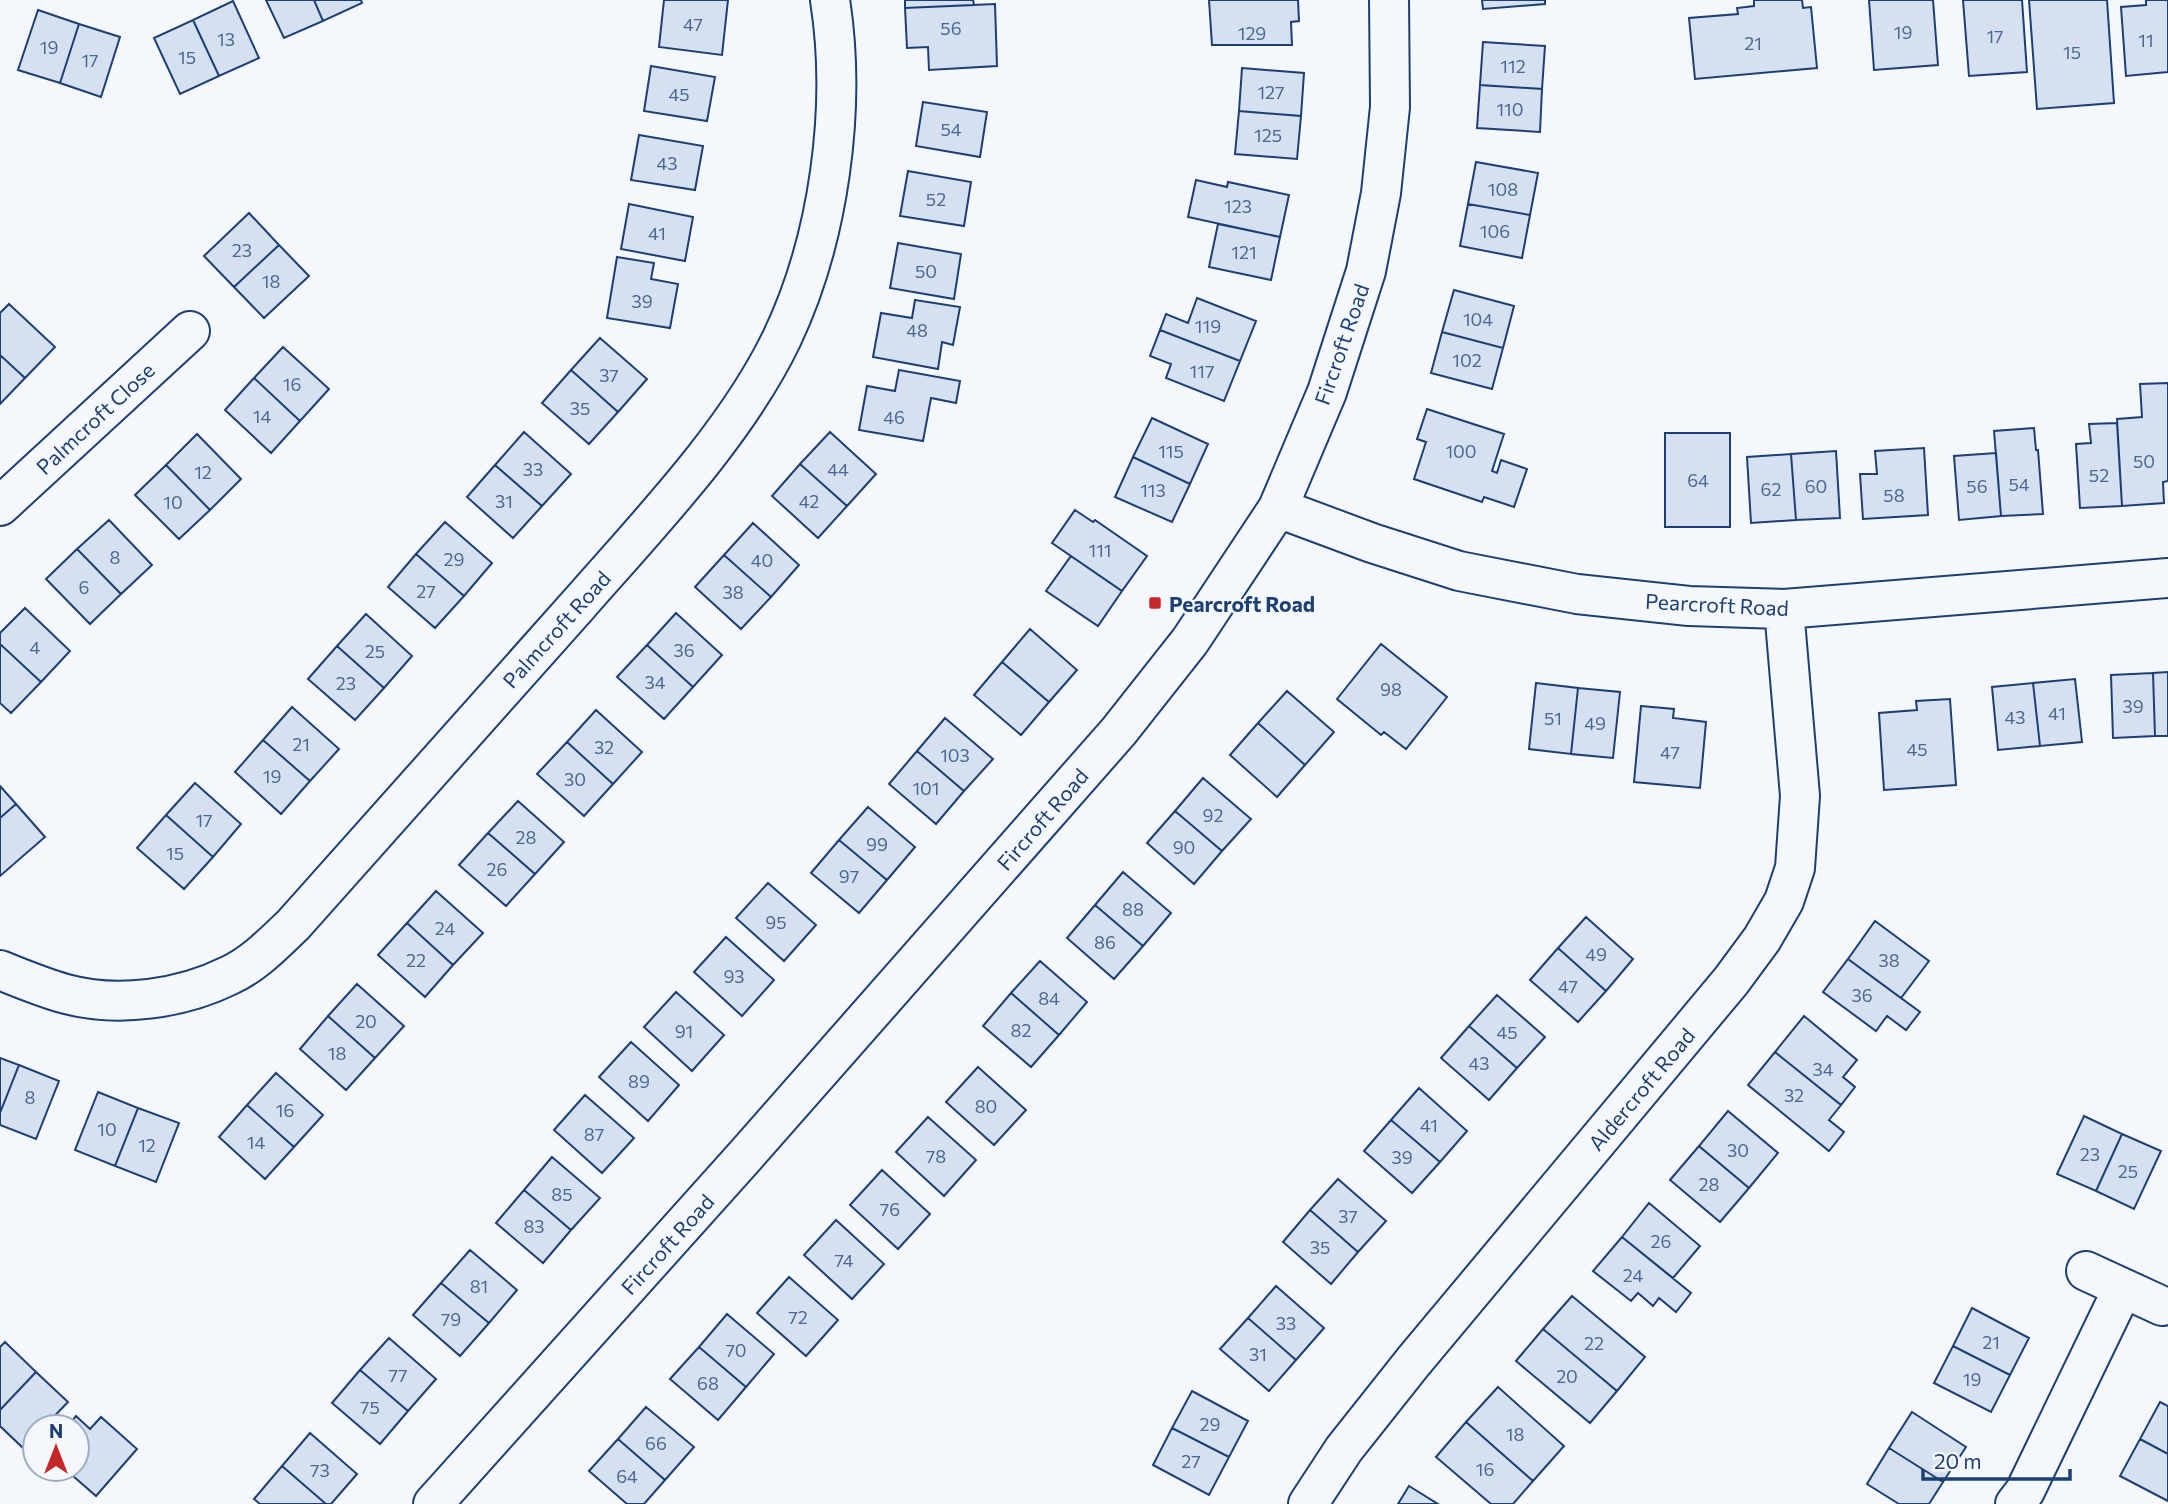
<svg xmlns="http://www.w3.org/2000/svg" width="2168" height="1504" font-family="Commissioner,sans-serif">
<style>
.building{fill:#d5e0f0;stroke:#1d3f73;stroke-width:2}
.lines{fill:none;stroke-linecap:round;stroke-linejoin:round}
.minor-casing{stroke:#1d3f73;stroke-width:42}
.minor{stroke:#f4f7fb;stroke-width:38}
.poi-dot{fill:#c62828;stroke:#f4f7fb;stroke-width:2.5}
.labels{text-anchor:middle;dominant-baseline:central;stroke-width:5;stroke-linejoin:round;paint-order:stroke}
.number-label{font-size:18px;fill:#4b6792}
.street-label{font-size:21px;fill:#1d3f73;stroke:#f4f7fb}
.poi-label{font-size:21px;font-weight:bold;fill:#1d3f73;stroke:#f4f7fb;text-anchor:start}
</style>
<rect width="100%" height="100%" fill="#f4f7fb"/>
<path class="building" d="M266,0H314L323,21L284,38Z
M314,0H361L362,3L323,21Z
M664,0H728L722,55L659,47Z
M905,0H973L974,5L905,8Z
M1209,0H1298L1299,21L1291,22L1292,45H1212Z
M1482,0H1545V4L1483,9Z
M1754,0H1802L1803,8L1811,7L1817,68L1695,79L1689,18L1738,14L1737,8L1754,6Z
M1869,0H1933L1938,65L1874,70Z
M1963,0H2022L2027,72L1969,76Z
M2029,0H2107L2114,103L2037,109Z
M2146,0H2168V72L2126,76L2121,7L2146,5Z
M233,1L259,58L219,76L193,20Z
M995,4L997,66L929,70L928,47L907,48L905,8Z
M38,10L79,24L60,83L18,70Z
M193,20L219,76L180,94L154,38Z
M79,24L120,37L101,97L60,83Z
M1483,42L1545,46L1542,89L1480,85Z
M651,66L715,77L707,121L644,111Z
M1242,68L1304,73L1301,116L1239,111Z
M1480,85L1542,89L1540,132L1477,128Z
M923,102L987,112L980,157L916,146Z
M1239,111L1301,116L1297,159L1235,154Z
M639,135L703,146L695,190L631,180Z
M1476,162L1538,173L1530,215L1468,204Z
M908,171L971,182L964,226L900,216Z
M1196,180L1227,187L1228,182L1289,195L1280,237L1188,217Z
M629,204L693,217L685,261L621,249Z
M1468,204L1530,215L1522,258L1460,246Z
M249,213L279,245L234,287L204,256Z
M1218,224L1280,237L1271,280L1209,267Z
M898,243L961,254L954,299L890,288Z
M279,245L309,276L264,318L234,287Z
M617,257L654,263L651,279L678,284L670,328L607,318Z
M1454,290L1514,306L1503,348L1442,332Z
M1197,298L1256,321L1240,361L1160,330L1166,314L1188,323Z
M915,300L960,307L953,345L942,342L938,369L873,357L881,313L912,318Z
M9,304L55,347L25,378L0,355V313Z
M1160,330L1240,361L1224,401L1166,378L1171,364L1150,356Z
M1442,332L1503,348L1492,389L1431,373Z
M600,338L647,379L618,412L571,370Z
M283,347L329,389L300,421L254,378Z
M0,355L25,378L0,404Z
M571,370L618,412L589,444L542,403Z
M899,370L960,381L956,403L931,398L923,441L859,430L867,386L895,391Z
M254,378L300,421L271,453L225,410Z
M2168,383V481L2163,482L2164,503L2122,506L2117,419L2142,417L2140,384Z
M1427,409L1504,434L1492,471L1497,473L1501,460L1527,469L1514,507L1484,497L1482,502L1414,479L1426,442L1417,439Z
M1152,418L1208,444L1190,484L1133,457Z
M2117,423L2122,506L2080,508L2076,444L2091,443L2089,424Z
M2034,428L2036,450H2038L2043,514L2001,516L1994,431Z
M524,432L571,474L542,506L495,465Z
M830,432L876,474L847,506L800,464Z
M1665,433H1730V527H1665Z
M197,434L241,479L210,510L166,465Z
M1924,448L1928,515L1863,519L1860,474H1877L1875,451Z
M1836,451L1840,518L1796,520L1791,454Z
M1996,453L2001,516L1959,520L1954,456Z
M1791,454L1796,520L1751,523L1747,457Z
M1133,457L1190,484L1172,522L1115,497Z
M800,464L847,506L818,538L772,496Z
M166,465L210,510L179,539L135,495Z
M495,465L542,506L513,538L467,497Z
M1075,510L1093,522L1095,520L1147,556L1122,591L1052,543Z
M109,520L152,565L121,594L77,549Z
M445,522L492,563L464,596L416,554Z
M753,523L799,565L771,597L724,555Z
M77,549L121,594L90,624L46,579Z
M416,554L464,596L435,628L388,587Z
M724,555L771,597L741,629L695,587Z
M1071,556L1122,591L1098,626L1046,591Z
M25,608L70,651L41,682L0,644V633Z
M676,613L722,655L693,687L647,645Z
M366,614L412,656L384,688L337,646Z
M1030,629L1077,670L1049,702L1002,662Z
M0,644L41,682L11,713L0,703Z
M1381,644L1447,697L1406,749L1384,732L1381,735L1337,699Z
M647,645L693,687L664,719L617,677Z
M337,646L384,688L355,720L308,679Z
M1002,662L1049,702L1021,735L974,695Z
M2168,672V736H2155L2153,673Z
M2153,673L2155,736L2113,738L2111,675Z
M2075,679L2082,742L2040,746L2033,683Z
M1536,683L1578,688L1571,754L1529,749Z
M2033,683L2040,746L1998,750L1992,687Z
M1578,688L1620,692L1613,758L1571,754Z
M1287,691L1334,732L1305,765L1258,723Z
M1950,699L1956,785L1884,790L1879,713L1917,710L1916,701Z
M1641,706L1674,709L1673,718L1706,722L1700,788L1634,782Z
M292,707L339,749L310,781L263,740Z
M596,710L642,752L613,784L567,742Z
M945,718L993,759L964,791L917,751Z
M1258,723L1305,765L1277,797L1230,755Z
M263,740L310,781L281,814L235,772Z
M567,742L613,784L584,816L537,774Z
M917,751L964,791L936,824L889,784Z
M1203,778L1251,819L1222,851L1175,811Z
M195,783L241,824L213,857L166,815Z
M0,786L16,804L0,818Z
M518,801L564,842L535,874L488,833Z
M16,804L45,837L0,876V818Z
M868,807L915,847L887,880L839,840Z
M1175,811L1222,851L1194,884L1147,843Z
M166,815L213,857L184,889L137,848Z
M488,833L535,874L506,906L459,865Z
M839,840L887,880L859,913L811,873Z
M1123,872L1171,913L1143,946L1095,905Z
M768,883L816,925L784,961L736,918Z
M436,891L483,933L453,965L407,923Z
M1095,905L1143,946L1114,979L1067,938Z
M1586,917L1633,959L1606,991L1558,948Z
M1875,921L1929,961L1901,998L1848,959Z
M407,923L453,965L425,997L378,955Z
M726,937L774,980L742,1016L694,972Z
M1558,948L1606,991L1578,1022L1530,980Z
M1848,959L1920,1012L1906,1030L1887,1016L1876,1031L1823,992Z
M1040,961L1087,1002L1059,1035L1011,993Z
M357,984L404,1026L375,1058L328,1016Z
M676,992L724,1035L692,1071L644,1027Z
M1011,993L1059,1035L1031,1067L983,1026Z
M1497,995L1545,1037L1517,1068L1469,1026Z
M328,1016L375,1058L346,1090L300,1049Z
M1804,1016L1857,1060L1843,1077L1855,1087L1841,1105L1775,1052Z
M1469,1026L1517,1068L1489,1100L1441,1058Z
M631,1042L679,1085L648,1121L599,1077Z
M1775,1052L1841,1105L1829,1120L1844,1132L1829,1151L1748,1085Z
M0,1058L19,1065L0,1113Z
M19,1065L59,1081L36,1139L0,1125V1113Z
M978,1067L1026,1110L994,1145L946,1102Z
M276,1073L323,1115L294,1147L247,1105Z
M1419,1088L1467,1131L1440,1162L1391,1120Z
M98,1092L138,1108L115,1166L75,1150Z
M585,1095L634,1138L602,1173L554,1130Z
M247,1105L294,1147L265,1179L219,1137Z
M138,1108L179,1123L156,1182L115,1166Z
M1728,1111L1778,1153L1749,1188L1699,1146Z
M2084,1116L2122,1134L2096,1191L2057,1174Z
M928,1117L976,1160L944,1196L896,1152Z
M1391,1120L1440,1162L1412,1193L1364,1151Z
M2122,1134L2161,1151L2134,1209L2096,1191Z
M1699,1146L1749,1188L1720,1222L1670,1180Z
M552,1157L600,1198L571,1230L524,1190Z
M882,1170L930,1214L898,1249L850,1205Z
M1338,1179L1386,1221L1358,1252L1310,1210Z
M524,1190L571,1230L543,1263L496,1223Z
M1649,1203L1700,1246L1673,1278L1622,1237Z
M1310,1210L1358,1252L1331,1284L1283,1242Z
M836,1220L884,1264L852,1299L804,1255Z
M1622,1237L1691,1293L1676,1312L1659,1298L1653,1306L1638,1293L1631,1301L1593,1271Z
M470,1250L517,1290L489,1323L441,1283Z
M789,1277L838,1320L806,1356L757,1313Z
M441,1283L489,1323L460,1356L413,1315Z
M1276,1286L1324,1328L1296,1360L1248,1318Z
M1572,1296L1645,1357L1617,1391L1543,1329Z
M1972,1308L2029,1338L2010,1375L1953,1346Z
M727,1314L774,1354L746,1387L699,1347Z
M1248,1318L1296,1360L1269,1391L1220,1349Z
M1543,1329L1617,1391L1590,1423L1516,1361Z
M389,1338L436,1379L408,1411L360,1370Z
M5,1342L36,1372L0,1410V1347Z
M1953,1346L2010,1375L1991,1412L1934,1383Z
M699,1347L746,1387L718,1420L670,1379Z
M360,1370L408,1411L380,1444L332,1403Z
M36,1372L68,1402L44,1427H35V1436L23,1448L0,1426V1410Z
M1498,1387L1564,1446L1533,1481L1466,1422Z
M1192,1391L1248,1421L1229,1457L1172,1428Z
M2160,1402L2168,1406V1454L2140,1439Z
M646,1407L694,1447L665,1480L618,1439Z
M1912,1412L1966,1447L1943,1482L1889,1448Z
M76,1416L90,1429L101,1417L137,1449L96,1496L65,1469H77V1427H67Z
M1466,1422L1533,1481L1513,1504H1491L1436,1457Z
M1172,1428L1229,1457L1209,1495L1153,1465Z
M310,1433L357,1474L331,1504H326L282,1466Z
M618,1439L665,1480L644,1504H627L589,1471Z
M2140,1439L2168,1454V1501L2120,1476Z
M1889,1448L1943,1482L1929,1504H1899L1867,1484Z
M282,1466L326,1504H260L254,1499Z
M1409,1486L1438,1504H1398Z"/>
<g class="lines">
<g class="minor-casing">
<path id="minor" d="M0,506L190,331
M1278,508L1372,543L1459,571L1577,594L1689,606L1784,609L2168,578
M0,970C22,979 44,988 66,994C118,1008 182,999 230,975C254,964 274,943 293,925C389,818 484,711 579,604C649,524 736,434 782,338C829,239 847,108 830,0
M2086,1271L2162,1306
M433,1504L746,1155L1119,731L1190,641L1278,508L1327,392L1366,271L1381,193L1390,107L1389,0
M1308,1504L1344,1449L1413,1362L1731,981L1762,939L1784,901L1795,868L1800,796L1784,609
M2015,1504L2025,1491L2123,1288"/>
</g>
<use href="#minor" class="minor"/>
</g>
<rect class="poi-dot" x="1148" y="596" width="14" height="14" rx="3.5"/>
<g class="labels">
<g class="number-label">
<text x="693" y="24">47</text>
<text x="951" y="28">56</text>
<text x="1903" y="32">19</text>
<text x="1252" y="33">129</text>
<text x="1995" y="36">17</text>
<text x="226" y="39">13</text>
<text x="2146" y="40">11</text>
<text x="1753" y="43">21</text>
<text x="49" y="47">19</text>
<text x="2072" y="52">15</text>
<text x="187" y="57">15</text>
<text x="90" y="60">17</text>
<text x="1513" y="66">112</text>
<text x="1271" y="92">127</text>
<text x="679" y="94">45</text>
<text x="1510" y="109">110</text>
<text x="951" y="129">54</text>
<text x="1268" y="135">125</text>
<text x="667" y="163">43</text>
<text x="1503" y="189">108</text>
<text x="936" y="199">52</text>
<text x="1238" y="206">123</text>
<text x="1495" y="231">106</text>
<text x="657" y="233">41</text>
<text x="242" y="250">23</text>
<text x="1244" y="252">121</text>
<text x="926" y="271">50</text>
<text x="271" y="281">18</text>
<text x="642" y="301">39</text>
<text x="1478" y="319">104</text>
<text x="1208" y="326">119</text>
<text x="917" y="330">48</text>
<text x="1467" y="360">102</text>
<text x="1202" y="371">117</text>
<text x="609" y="375">37</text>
<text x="292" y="384">16</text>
<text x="580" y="408">35</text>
<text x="262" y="416">14</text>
<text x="894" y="417">46</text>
<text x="1171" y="451">115</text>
<text x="1461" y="451">100</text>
<text x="2144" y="461">50</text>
<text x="533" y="469">33</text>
<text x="838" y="469">44</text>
<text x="203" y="472">12</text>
<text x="2099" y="475">52</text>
<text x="1698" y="480">64</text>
<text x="2019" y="484">54</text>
<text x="1816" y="486">60</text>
<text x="1977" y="486">56</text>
<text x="1771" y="489">62</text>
<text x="1153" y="490">113</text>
<text x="1894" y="495">58</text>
<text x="504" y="501">31</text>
<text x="809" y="501">42</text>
<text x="173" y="502">10</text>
<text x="1100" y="550">111</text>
<text x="115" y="557">8</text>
<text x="454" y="559">29</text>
<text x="762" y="560">40</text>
<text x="84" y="587">6</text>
<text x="426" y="591">27</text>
<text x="733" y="592">38</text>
<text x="35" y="647">4</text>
<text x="684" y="650">36</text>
<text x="375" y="651">25</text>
<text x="655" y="682">34</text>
<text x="346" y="683">23</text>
<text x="1391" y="689">98</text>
<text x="2133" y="706">39</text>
<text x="2057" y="713">41</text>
<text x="2015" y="717">43</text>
<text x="1553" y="718">51</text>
<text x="1595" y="723">49</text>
<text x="301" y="744">21</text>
<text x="604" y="747">32</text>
<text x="1917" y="749">45</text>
<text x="1670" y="752">47</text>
<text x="955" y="755">103</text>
<text x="272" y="776">19</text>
<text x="575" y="779">30</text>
<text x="926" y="788">101</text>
<text x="1213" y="815">92</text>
<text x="204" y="820">17</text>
<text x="526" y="837">28</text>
<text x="877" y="844">99</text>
<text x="1184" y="847">90</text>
<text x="175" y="853">15</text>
<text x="497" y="869">26</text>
<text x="849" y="876">97</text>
<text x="1133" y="909">88</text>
<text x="776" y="922">95</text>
<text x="445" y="928">24</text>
<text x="1105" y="942">86</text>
<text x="1596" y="954">49</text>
<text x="416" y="960">22</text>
<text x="1889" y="960">38</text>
<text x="734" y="976">93</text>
<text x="1568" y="986">47</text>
<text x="1862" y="995">36</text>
<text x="1049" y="998">84</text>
<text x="366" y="1021">20</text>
<text x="1021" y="1030">82</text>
<text x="684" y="1031">91</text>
<text x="1507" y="1032">45</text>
<text x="337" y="1053">18</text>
<text x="1479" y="1063">43</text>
<text x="1823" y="1069">34</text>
<text x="639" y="1081">89</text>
<text x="1794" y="1095">32</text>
<text x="30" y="1097">8</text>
<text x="986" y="1106">80</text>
<text x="285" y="1110">16</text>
<text x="1429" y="1125">41</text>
<text x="107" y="1129">10</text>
<text x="594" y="1134">87</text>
<text x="256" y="1142">14</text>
<text x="147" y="1145">12</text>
<text x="1738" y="1150">30</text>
<text x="2090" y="1154">23</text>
<text x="936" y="1156">78</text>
<text x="1402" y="1157">39</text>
<text x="2128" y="1171">25</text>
<text x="1709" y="1184">28</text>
<text x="562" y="1194">85</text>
<text x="890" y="1209">76</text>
<text x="1348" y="1216">37</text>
<text x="534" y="1226">83</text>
<text x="1661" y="1241">26</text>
<text x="1320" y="1247">35</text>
<text x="844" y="1260">74</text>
<text x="1633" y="1275">24</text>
<text x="479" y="1286">81</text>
<text x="798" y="1317">72</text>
<text x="451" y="1319">79</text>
<text x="1286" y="1323">33</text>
<text x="1991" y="1342">21</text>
<text x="1594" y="1343">22</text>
<text x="736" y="1350">70</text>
<text x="1258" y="1354">31</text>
<text x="398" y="1375">77</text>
<text x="1567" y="1376">20</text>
<text x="1972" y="1379">19</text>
<text x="708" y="1383">68</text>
<text x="370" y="1407">75</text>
<text x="1210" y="1424">29</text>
<text x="1515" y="1434">18</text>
<text x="656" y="1443">66</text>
<text x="1191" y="1461">27</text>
<text x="1485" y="1469">16</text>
<text x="320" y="1470">73</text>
<text x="627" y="1476">64</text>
</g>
<g class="street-label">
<text transform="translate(1341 344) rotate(-71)">Fircroft Road</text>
<text transform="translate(95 418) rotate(-43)">Palmcroft Close</text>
<text transform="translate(1717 604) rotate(3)">Pearcroft Road</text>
<text transform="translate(556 629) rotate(-48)">Palmcroft Road</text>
<text transform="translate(1042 819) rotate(-49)">Fircroft Road</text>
<text transform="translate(1641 1089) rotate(-50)">Aldercroft Road</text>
<text transform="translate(667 1244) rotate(-48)">Fircroft Road</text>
</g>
<g class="poi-label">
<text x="1169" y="603">Pearcroft Road</text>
</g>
</g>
<g transform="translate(56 1448)"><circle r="33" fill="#f4f7fb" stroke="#9eadc5" stroke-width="2"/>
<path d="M0-5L12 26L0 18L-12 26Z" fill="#c62828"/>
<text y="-10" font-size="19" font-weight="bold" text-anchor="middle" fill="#1d3f73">N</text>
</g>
<path d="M1923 1469v10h147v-10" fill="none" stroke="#1d3f73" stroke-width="3.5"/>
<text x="1934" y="1469" font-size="21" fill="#1d3f73" stroke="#f4f7fb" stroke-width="5" paint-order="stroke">20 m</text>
</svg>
